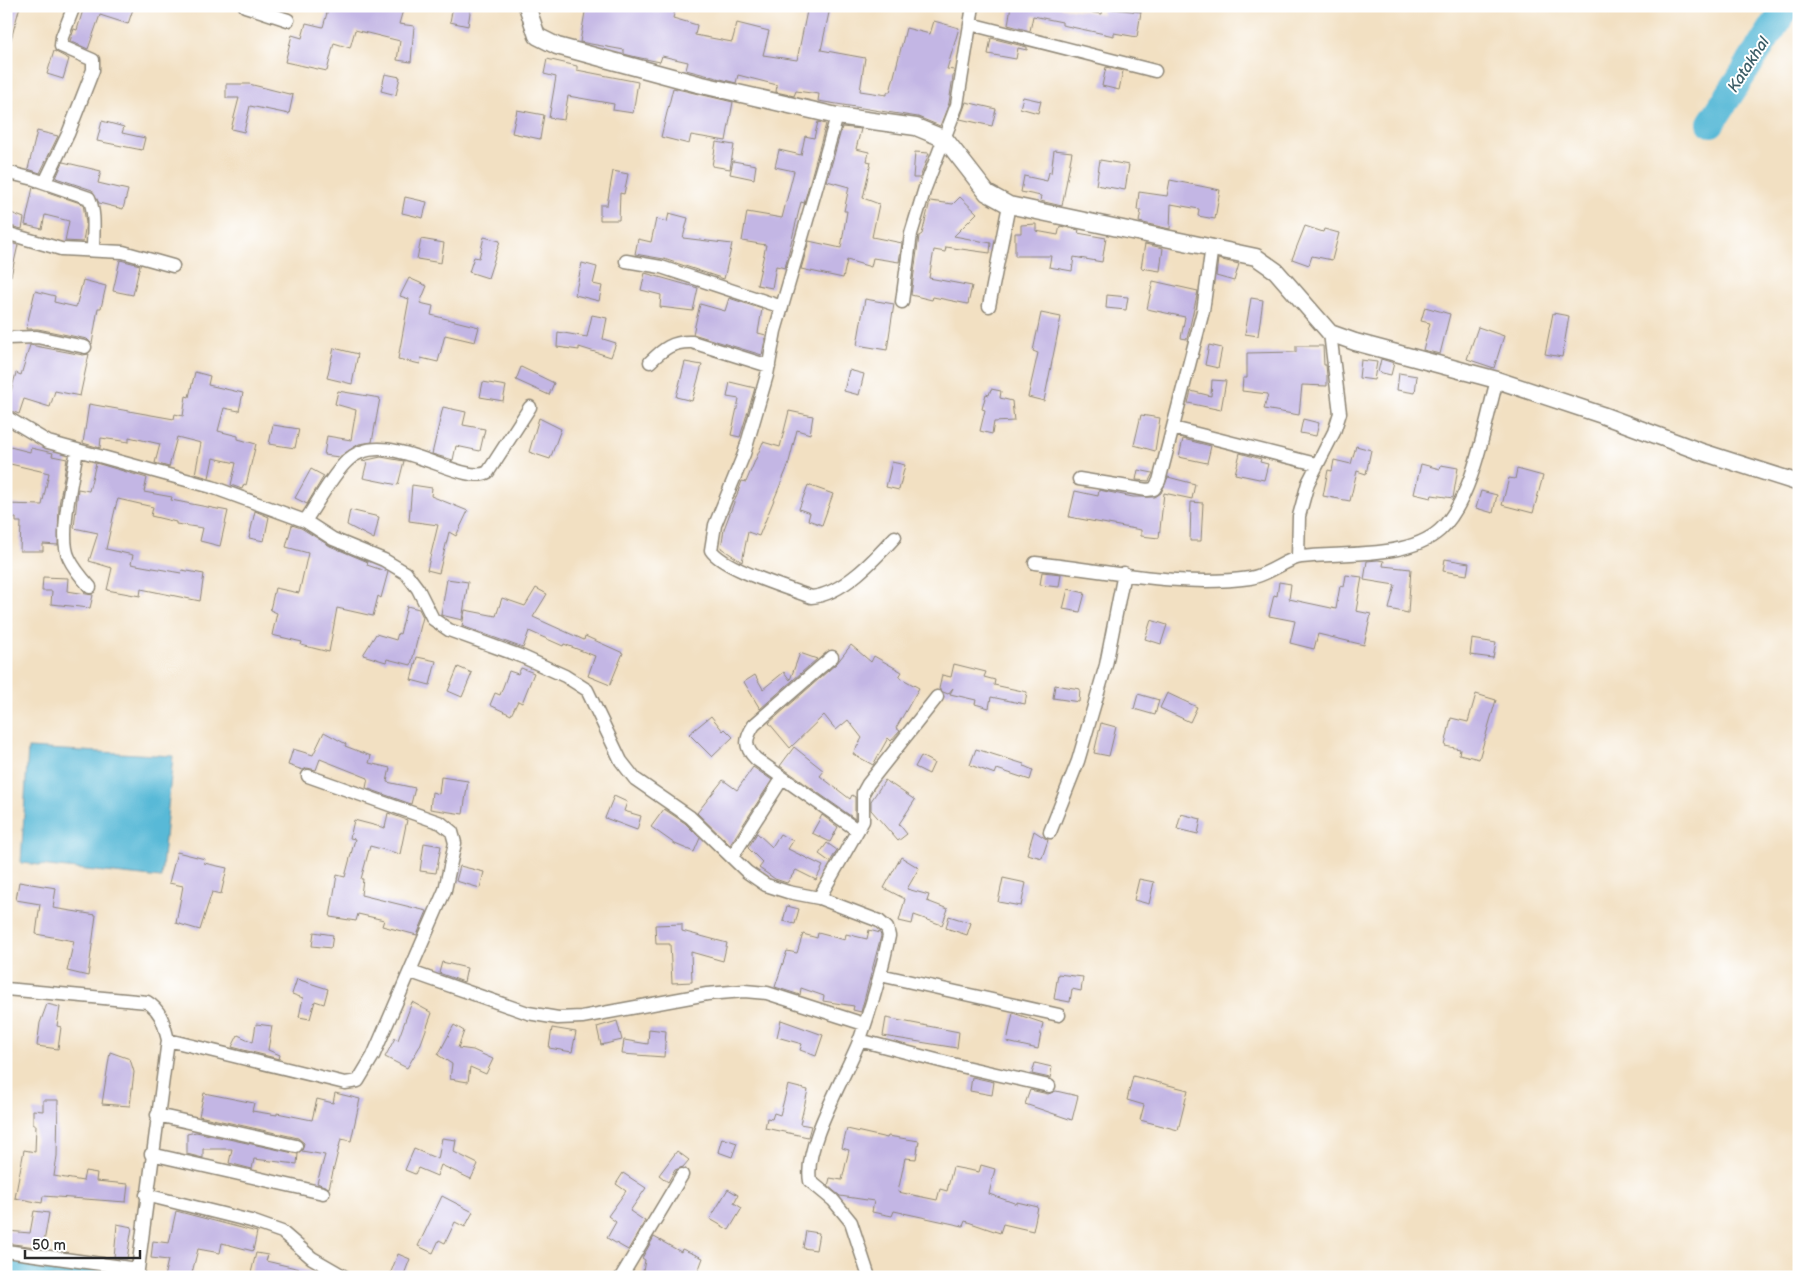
<svg xmlns="http://www.w3.org/2000/svg" width="1805" height="1283" font-family="'Balsamiq Sans',sans-serif">
<style>
.water{fill:#59b9d7;stroke:#427281}
.lines{fill:none;stroke-linecap:round;stroke-linejoin:round}
.river{stroke:#59b9d7;stroke-width:28}
.building{fill:#c3b6e4}
.minor-casing{stroke:#8e8676;stroke-width:15}
.tertiary-casing{stroke:#8e8676;stroke-width:19}
.minor{stroke:#fff;stroke-width:12}
.tertiary{stroke:#fff;stroke-width:16}
.labels{text-anchor:middle;dominant-baseline:central;stroke-width:4;stroke-linejoin:round;paint-order:stroke}
.water-label{font-size:16px;font-style:italic;fill:#3b5d67;stroke:#fff}
</style>
<rect width="100%" height="100%" fill="#fff"/>
<filter id="ink" filterUnits="userSpaceOnUse"><feTurbulence type="fractalNoise" baseFrequency=".02" numOctaves="2"/><feDisplacementMap in="SourceGraphic" scale="10" xChannelSelector="R" yChannelSelector="G"/><feConvolveMatrix kernelMatrix="1 2 1 2 8 2 1 2 1" color-interpolation-filters="sRGB"/></filter>
<filter id="wash" filterUnits="userSpaceOnUse"><feTurbulence type="fractalNoise" baseFrequency=".0096" numOctaves="4" result="noise"/><feDisplacementMap in="SourceGraphic" scale="20" xChannelSelector="R" yChannelSelector="G"/><feGaussianBlur stdDeviation="1.12" result="paint"/><feColorMatrix in="noise" values="0 0 0 0 0 0 0 0 0 0 0 0 0 0 0 0 0 1.4 0 .05"/><feComposite in="paint" operator="in"/></filter>
<g filter="url(#wash)">
<rect width="100%" height="100%" fill="#f2e0c2"/>
<path class="water" d="M28,748L173,756L161,878L21,863Z
M6,1257L121,1272L120,1277H6Z"/>
<g class="lines">
<path class="river" d="M1711,123L1787,6"/>
</g>
<g id="blocks">
<path class="building" d="M6,6H20L10,43L6,42Z
M82,6H134L128,24L100,15L88,49L70,41L74,29L77,30L83,10Z
M329,6H389L403,10L399,24L414,26L411,62L397,60L400,41L355,30L350,48L334,43L327,71L285,62L292,35L302,38L306,23L323,27Z
M453,6H471L468,26L450,22Z
M586,6H676L673,18L697,25L695,35L732,42L737,23L769,31L763,55L797,60L808,6L830,8L821,50L865,58L860,91L887,95V92H890L906,28L930,34L934,21L959,28L947,69L954,70L949,103L940,126L918,117L818,101L819,94L796,91L794,96L776,92L777,85L738,75L736,83L713,77L686,70L688,62L662,56L660,62L636,57L624,54V50L580,42Z
M1011,6H1050L1102,14L1103,8L1141,12L1137,37L1114,33V36L1062,25V22L1033,16L1030,31L1008,25Z
M991,38L1027,47V50L1018,48L1016,59L988,54Z
M54,51L69,59L63,79L47,74Z
M547,59L577,66V70L638,82L633,113L613,110L614,104L568,96L564,120L549,118L556,77L544,74Z
M1106,67L1123,71L1119,90L1102,86Z
M385,74L400,77L396,95L381,91Z
M226,84H249L293,95L289,114L250,106L244,132L231,129L239,98H226Z
M673,88L733,102L726,141L691,135L689,144L661,137Z
M1023,97L1041,101L1038,113L1020,108Z
M966,102L996,109L992,126L960,119Z
M517,110L544,115L540,139L512,133Z
M102,121L124,127L122,133L145,138L142,150L97,141Z
M818,122L826,124L804,203L801,202L785,268L776,266L772,288L757,285L766,245L742,241L747,212L782,218L794,171L775,167L779,150L801,155L805,136L814,138Z
M842,127L861,129L856,149L869,152L867,161L871,162L863,198L879,204L872,237L902,243L899,262L873,258L871,267L847,260L843,278L801,269L809,241L841,248L847,211H844L849,187L827,181Z
M37,131L58,136L40,173L28,169Z
M716,142L734,145L730,169L712,166Z
M1054,150L1072,152L1062,206L1040,201L1041,196L1021,192L1024,176L1047,181L1049,172L1051,173Z
M915,152L929,153L920,178H913Z
M1100,160L1129,165L1125,190L1096,185Z
M733,161L756,165L754,179L730,174Z
M63,162L101,171L98,183L128,190L123,209L99,203L92,190L56,178Z
M613,171L628,174L624,194L620,193L619,220H600V205H607Z
M1170,180L1220,190L1215,219L1198,216L1199,209L1171,204L1170,229L1139,222L1141,210H1137L1139,192L1167,196Z
M33,187L83,204L86,223L83,242L65,241L69,221L45,215L42,229L25,225Z
M405,197L427,202L423,218L402,213Z
M960,197L977,213L954,236L991,243L990,253L946,247L945,252L934,250L929,278L972,286L968,304L933,297L932,300L911,295L919,236L922,234L930,201L953,204Z
M6,211L24,218L22,229L6,225Z
M669,213L688,218L683,238L732,244L724,279L664,259L635,254L638,239L651,242L656,219L667,222Z
M1036,224V231L1058,235L1060,226L1079,230L1078,233L1106,238L1102,262L1074,257L1072,271L1049,267L1051,256H1015V233H1021V225Z
M1305,226L1323,232L1324,229L1339,233L1332,260L1312,256L1309,265L1292,259Z
M484,237L500,241L488,278L469,272L474,257L479,258Z
M421,239L444,243L441,263L417,259Z
M6,242L18,245L11,276L6,275Z
M1145,244L1163,248L1160,271L1141,268Z
M1218,259L1239,264L1234,281L1216,276Z
M120,260L140,265L133,295L113,291Z
M582,263L597,267L593,284L602,286L599,301L575,295Z
M645,273L698,288L693,311L660,307L661,295L641,290Z
M409,278L427,286L420,303L433,306L431,315L479,327L475,342L445,335L438,362L421,358L420,364L398,359L409,299L400,296Z
M83,280L106,286L101,308H98L92,344L87,339L38,329H26L35,291L55,296L54,302L76,307Z
M1153,281L1198,291L1187,339L1181,338L1185,317L1147,309Z
M1107,295L1128,297L1126,310L1106,308Z
M729,298L762,309L758,333L766,335L762,355L693,334L700,304L725,311Z
M1251,298L1263,300L1258,336L1245,334Z
M865,299L894,304L887,350L857,345Z
M1425,307L1450,314L1440,354L1423,350L1430,323L1421,321Z
M1041,313L1061,317L1044,401L1028,397L1038,353L1033,351Z
M1553,313L1569,316L1562,357L1545,354Z
M592,315L607,318L603,339L616,343L611,357L579,347V350L557,347L558,332L587,337Z
M1478,327L1504,336L1494,368L1467,359Z
M30,345L83,355L89,354L80,396L55,391L50,407L24,399L19,414L6,409L16,373L21,375Z
M1209,345L1222,348L1218,368L1205,365Z
M1296,346H1323L1324,365H1326L1327,376V386L1302,385L1299,415L1264,409L1268,394L1242,391L1243,378H1247V353L1296,352Z
M334,348L358,354L352,384L327,378Z
M1381,359L1394,363L1391,375L1378,372Z
M1361,360L1377,362L1374,380L1359,378Z
M685,362L702,365L692,401L676,397Z
M521,367L554,383L549,395L516,380Z
M849,370L864,374L859,395L844,391Z
M195,372L210,376L208,385L243,393L239,411L224,408L218,431L238,436V439L256,444L246,485L244,484L242,489L231,485L236,463L213,458L209,478L195,474L201,443L177,437L169,467L155,463L160,444L129,437V442L101,438L100,448L83,443L89,404L174,419L175,414L183,416L186,396L189,397Z
M1399,373L1417,376L1415,393L1397,390Z
M1212,380L1226,381L1221,410L1188,403L1191,391L1211,396Z
M483,382L506,386L503,401L480,397Z
M730,382L755,388L740,437L731,435L739,399L727,397Z
M991,389L1001,391L1000,398L1012,401L1014,421L994,422L992,434L980,431L985,410L982,409L986,394L989,395Z
M338,391L380,398L372,442L359,444L339,457L324,455L327,436L351,440L356,410L335,404Z
M443,407L466,412L463,425L485,429L480,451L456,446L453,460L432,454Z
M789,411L813,416L810,434L797,430L788,466L759,536L748,532L742,562L721,548L724,529L742,481L746,482L763,442L780,447Z
M1141,415L1160,418L1155,451L1134,445Z
M539,418L561,429L550,459L529,452Z
M1303,419L1319,423L1316,436L1300,433Z
M273,425L299,429L295,448L269,444Z
M1183,439L1211,446L1207,463L1179,457Z
M6,446L30,452L31,448L53,453L52,456L67,459L59,505L58,545L43,544V551H20L21,522H16V518L6,517V504L42,505L49,473L6,463Z
M1356,446L1371,450L1366,474L1357,471L1350,501L1323,496L1328,470L1332,471L1334,460L1351,464Z
M1240,453L1261,459L1260,462L1268,464L1264,480L1235,474Z
M381,457L404,461L398,485L363,478L367,462L362,461Z
M892,462L905,465L899,490L886,487Z
M96,463L147,478L144,492L172,497L171,500L228,511L220,546L200,541L203,528L176,524V522L151,516L153,507L118,499L116,505L106,549L133,555L131,564L181,573L182,570L204,574L200,601L141,589L140,596L107,590L112,568L89,561L98,533L74,528L78,489L89,491Z
M1421,464L1440,469L1441,465L1458,468L1453,498L1432,495L1431,498L1414,494Z
M311,469L324,476L307,504L295,498Z
M1517,469L1543,476L1533,513L1502,505L1509,478L1515,479Z
M1138,470L1153,473L1149,481L1136,480Z
M1168,477L1195,484L1192,499L1164,493L1159,538L1141,536V530L1069,517L1075,491L1098,496L1099,490L1133,497H1155L1161,493Z
M412,485L432,488L431,496L468,511L456,536L449,532L439,573L427,570L438,525L409,521Z
M808,485L833,494L822,525L808,520L810,513L799,509Z
M1481,491L1497,495L1493,513L1476,508Z
M1191,502L1203,503L1201,541H1190Z
M350,510L379,517L374,539L347,525Z
M255,511L269,517L264,541L249,538Z
M292,525L301,528L330,546L368,562L367,565L388,572L381,598L378,596L373,616L337,608L329,652L301,645L302,642L272,635L277,613L270,610L275,588L299,593L308,553L286,547Z
M1445,559L1469,563L1467,575L1443,571Z
M1378,560L1384,561L1383,566L1411,569L1408,613L1389,609L1395,585L1364,580L1367,561Z
M1042,572L1061,574L1059,587L1040,585Z
M1346,575L1362,577L1356,611L1371,614L1364,645L1318,634L1314,649L1290,643L1295,621L1269,616L1274,595L1277,596L1279,582L1291,584L1289,599L1336,609L1340,586L1344,587Z
M43,577L68,578L67,591L93,595L90,608L51,604L52,591H42Z
M447,579L468,582L462,620L441,615Z
M536,588L547,594L533,617L584,640L585,636L623,653L610,685L588,676L595,656L564,644L563,646L529,631L523,648L462,626L465,610L496,616L502,598L525,606Z
M1068,589L1085,593L1080,612L1063,609Z
M407,606L419,609L423,617L411,665L387,659L386,662L363,655L376,634L396,640L398,633L400,634Z
M1151,620L1167,625L1161,644L1145,639Z
M1472,639L1496,643L1493,658L1470,655Z
M851,645L871,662L874,656L902,672L899,677L919,688L896,728L900,731L891,741L888,738L873,765L853,754L862,738L848,720L836,730L824,715L790,748L769,723L837,663Z
M800,653L817,659L760,709L744,682L755,675L763,689L784,672L790,680Z
M417,657L436,661L430,685L411,680Z
M954,664L986,672L984,677L995,680L994,685L1027,692L1025,704L991,697L989,708L975,704L976,700L950,694L953,688L948,694L943,692L939,689L942,675L951,677Z
M458,667L472,673L462,697L448,691Z
M521,668L534,673L522,703L518,701L511,715L490,705L495,693L500,695L509,671L518,674Z
M1055,685L1080,689L1079,702L1053,698Z
M1167,693L1197,707L1190,722L1160,708Z
M1138,694L1159,700L1155,715L1134,709Z
M1476,694L1496,700L1479,759L1459,754L1460,749L1445,746L1451,718L1468,722Z
M711,716L723,731L725,729L733,737L712,757L689,734Z
M1101,723L1116,727L1109,756L1094,753Z
M324,732L346,744L345,746L371,756L369,763L390,768L387,782L415,788L411,804L366,788L368,778L320,759L316,770L307,768L303,770L288,765L293,749L313,755Z
M794,747L824,771L820,776L850,799L852,795L855,797V819L780,766Z
M976,749L1024,764V766L1033,770L1030,780L997,769L995,774L970,765Z
M921,756L934,763L929,774L915,767Z
M753,767L772,780L730,845L697,813L723,780L737,790Z
M441,777L468,781L463,814L430,809L432,792L439,794Z
M885,780L915,800L899,824L907,834L898,841L871,810V801Z
M614,796L627,802L624,811L641,816L637,830L605,818Z
M664,809L685,823L700,838L694,852L675,844L651,827Z
M388,813L407,820L400,854L370,846L361,879H363L361,895L427,911L417,935L382,926L384,920L358,914L356,921L330,917L337,875L345,877L355,839L350,838L354,820L385,828Z
M1181,814L1201,819L1198,834L1177,829Z
M822,815L838,827L830,842L812,833Z
M1034,831L1048,840L1042,858L1027,854Z
M757,833L772,847L780,834L793,841L788,849L823,866L816,880L796,870L787,883L775,879L759,868L763,863L748,848Z
M424,843L441,846L436,873L420,871Z
M827,843L837,850L830,862L819,854Z
M177,852L205,859L204,863L227,868L221,894L212,892L200,930L176,923L183,886L169,883Z
M901,857L919,868L907,889L929,895L927,901L948,909L942,925L914,915L912,924L899,921L905,899L884,888Z
M460,866L484,872L480,888L456,881Z
M1003,878L1026,883L1021,906L998,902Z
M1139,879L1154,882L1149,904L1134,900Z
M19,882L56,888L53,908L96,915L88,976L67,971L74,941L36,934L40,904L16,900Z
M787,906L799,909L795,924L783,921Z
M949,916L971,923L967,935L946,928Z
M682,924V931L727,943L723,961L691,952L692,982L672,983L670,944H656L655,925Z
M869,930L880,933L881,936L861,1012L853,1010L854,1006L823,1001L824,996L801,988L800,995L775,987L787,951L797,953L803,934L817,938L818,933L845,940L846,934L867,939Z
M314,932L333,935L331,948L312,946Z
M442,962L467,968L464,982L439,973Z
M1058,974L1083,977L1081,991L1072,989L1070,1002L1054,999Z
M297,979L328,989L324,1004L315,1001L310,1019L299,1017L303,998L292,994Z
M412,1002L432,1013L420,1046L407,1068L385,1057L395,1038L398,1040Z
M47,1004L60,1007L57,1026L61,1027L58,1049L37,1046L40,1023Z
M1013,1013L1043,1023L1038,1049L1007,1042Z
M886,1018L959,1032L957,1048L883,1036Z
M781,1020L823,1035L816,1056L800,1050L802,1044L777,1037Z
M617,1021L622,1040L601,1045L597,1027Z
M256,1024L272,1026L268,1050L280,1055L279,1059L232,1047L238,1035L253,1042Z
M454,1025L464,1031L458,1048L473,1050L493,1059L486,1074L470,1067L468,1082L450,1079L452,1064L438,1055Z
M552,1028L576,1032L572,1052L549,1048Z
M649,1029L666,1031L664,1057L622,1054L624,1040L648,1044Z
M110,1052L130,1059L134,1072L130,1106L102,1104Z
M1035,1063L1052,1067L1050,1078L1032,1074Z
M1133,1076L1188,1090L1178,1130L1140,1120L1144,1105L1127,1100Z
M972,1077L994,1082L992,1095L970,1091Z
M788,1085L808,1090L800,1124L811,1126L808,1137L765,1128L767,1118L772,1119L774,1113L780,1115Z
M1030,1090L1048,1094L1056,1091L1078,1096L1072,1120L1025,1104Z
M204,1093L254,1103L252,1111L277,1115V1113L312,1120L317,1099L333,1103L335,1093L360,1099L351,1141L341,1139L329,1188L317,1183L325,1155L302,1151L304,1143L298,1138L199,1116Z
M43,1100H58L57,1156L54,1176L83,1181L85,1171L97,1173L96,1181L128,1184L126,1202L43,1196L42,1203L15,1198L24,1150L35,1152L36,1125H33V1110L43,1111Z
M847,1129L887,1138L888,1136L919,1141L916,1159L905,1158L898,1192L937,1200L940,1189L947,1191L953,1167L979,1172L981,1165L995,1169L989,1194L1017,1204V1202L1038,1207L1033,1231L1003,1224L1000,1233L965,1221L963,1226L894,1211L892,1216L872,1212L874,1201L840,1196L828,1186L830,1178L842,1180L849,1150L842,1148Z
M196,1132L298,1154L297,1164L254,1159L252,1169L229,1163L232,1149H203V1158L187,1154V1134Z
M442,1138L456,1140L454,1152L478,1164L471,1179L441,1165L437,1176L418,1168L415,1174L405,1170L414,1149L438,1159Z
M722,1138L737,1143L732,1157L718,1152Z
M677,1151L689,1160L683,1167L675,1170L668,1182L659,1175Z
M623,1173L646,1188L630,1211L645,1221L628,1250L607,1238L616,1222L608,1216L626,1191L616,1184Z
M728,1189L738,1195L734,1203L742,1208L729,1230L710,1219Z
M442,1196L473,1212L465,1227L455,1222L445,1243L439,1240L433,1253L418,1246Z
M34,1211L49,1213L43,1248L6,1243L7,1231L30,1233Z
M176,1211L257,1232L253,1251L222,1243L220,1253L198,1249L191,1277H164L168,1260L151,1258L153,1241L169,1243Z
M117,1224L132,1227L127,1259L114,1258Z
M806,1231L819,1233L816,1250L803,1248Z
M654,1237L681,1252L682,1249L703,1258L696,1277H642L645,1260L642,1258Z
M256,1253L268,1255L266,1261L313,1272V1277H250Z
M398,1254L410,1259L403,1277H389Z"/>
</g>
</g>
<g filter="url(#ink)">
<use href="#blocks" fill-opacity="0" stroke="#8e8676" stroke-width="1"/>
<g class="lines">
<g class="minor-casing">
<path id="minor" d="M245,6L288,20
M970,24L1155,71
M837,116L775,331L767,375L744,454L715,525L711,550C723,569 788,588 811,597C842,595 875,559 895,537
M6,172L34,179L89,198C96,214 93,232 93,250
M45,182L68,134L93,70V60L61,46L62,37L74,6
M6,233L61,249L123,252L173,266
M626,261L661,267L782,307
M902,302L911,234L925,188L957,105L973,6
M989,306L1009,205
M6,338L37,337L85,347
M650,362C663,349 673,341 692,342L769,366
M6,417L48,442L212,487L305,521L333,539L384,560L406,573L418,589L433,619L449,630L523,657L565,676L587,690L621,761L635,779L690,817L747,872L766,885L788,892L819,898L879,921L887,928L889,936C882,971 872,1005 860,1039C847,1074 803,1145 810,1181L833,1200L851,1222L869,1277
M1173,428L1316,464
M77,450C73,475 58,537 69,558C74,569 82,578 90,587
M1079,479L1147,490L1154,489L1159,481L1203,311L1212,246
M305,521C317,504 332,475 347,461C384,423 462,488 488,472L530,407
M1298,557L1299,516L1308,483L1334,432L1340,413L1330,333
M1035,563C1103,570 1181,588 1250,578C1269,575 1286,559 1301,557C1342,552 1408,559 1440,530C1473,500 1485,423 1497,380
M832,657L754,725C745,739 744,747 756,759L857,830
M1050,832L1078,761L1106,665L1124,573
M732,857L782,779
M819,898L863,821V793L868,784L937,697
M411,972L528,1013L558,1018L582,1017L707,994L744,991L767,993L864,1024
M880,975L1059,1015
M6,989L147,1002C162,1011 164,1025 168,1040L137,1277
M168,1040L345,1083L358,1081L373,1056L445,890L455,843L452,832L441,823L308,776
M859,1040L952,1064L1049,1086
M157,1115L296,1146
M151,1154L323,1193
M146,1195L251,1221L282,1232L312,1258L345,1277
M6,1251L137,1269
M621,1277L682,1175"/>
</g>
<g class="tertiary-casing">
<path id="tertiary" d="M527,6L537,36L557,46L698,84L837,116L916,127L945,139L987,193L1009,205L1256,257L1276,271L1330,333L1355,342L1497,380L1602,415L1699,451L1799,483"/>
</g>
<use href="#minor" class="minor"/>
<use href="#tertiary" class="tertiary"/>
</g>
</g>
<g class="labels">
<g class="water-label">
<text transform="translate(1749 65) rotate(-57)">Katakhal</text>
</g>
</g>
<rect width="1805" height="1283" fill="none" stroke="#fff" stroke-width="25"/>
<path d="M25 1250v8h115v-8" fill="none" stroke="#2b2b2b" stroke-width="2.5"/>
<text x="32" y="1250" font-size="15" fill="#2b2b2b" stroke="#ffffff" stroke-width="4" paint-order="stroke">50 m</text>
</svg>
